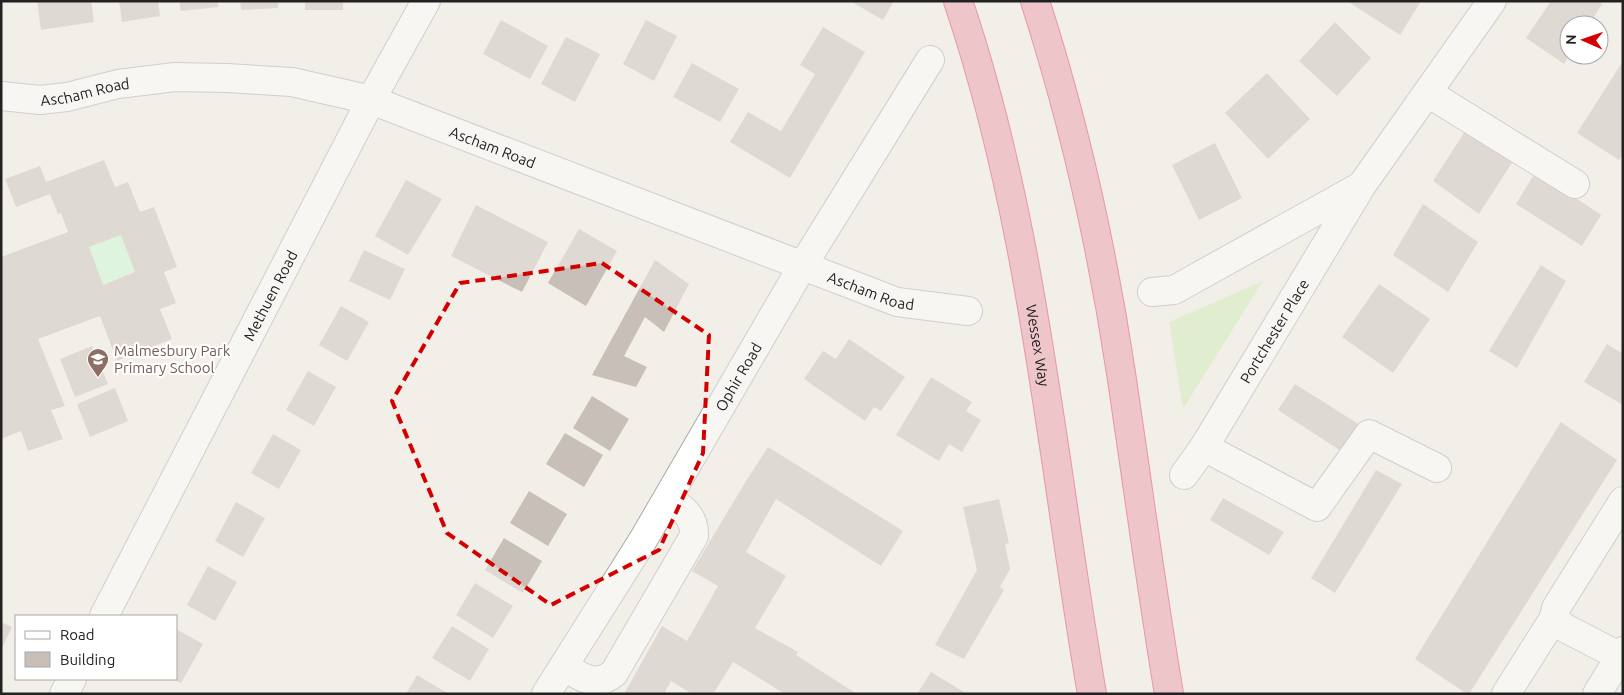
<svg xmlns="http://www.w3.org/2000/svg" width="1624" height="695" font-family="Ubuntu,sans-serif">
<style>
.grass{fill:#cdebb0}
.park{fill:#c8facc}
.building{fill:#c7bfb8;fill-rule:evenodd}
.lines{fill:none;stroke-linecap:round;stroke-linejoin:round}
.minor-casing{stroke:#a9a9a9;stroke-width:30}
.highway-casing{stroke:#dc2a67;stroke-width:30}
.minor{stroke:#fff;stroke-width:28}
.highway{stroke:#e892a2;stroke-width:28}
.marked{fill:none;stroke:#d40000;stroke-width:4;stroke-dasharray:10 6;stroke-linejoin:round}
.labels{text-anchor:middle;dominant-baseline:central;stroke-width:4.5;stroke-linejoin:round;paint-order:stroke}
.street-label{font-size:15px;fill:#222;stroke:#fff}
.education-label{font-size:15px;fill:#785e54;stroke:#fff;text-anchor:start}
</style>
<rect width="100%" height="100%" fill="#f2efe9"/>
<path class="grass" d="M1263,281L1183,409L1169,322Z"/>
<path class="park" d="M121,235L135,272L103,285L89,247Z"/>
<path class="building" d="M37,1H91L94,22L41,30Z
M119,1H158L160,16L122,22Z
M179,1H218V7L181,11Z
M240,1H278V8L241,10Z
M305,1H343V10H305Z
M850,1H894L883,20Z
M1347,1H1421L1400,35Z
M1551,1H1597L1602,4L1589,25H1569V56L1564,64L1526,38Z
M501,20L548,46L530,79L483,54Z
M646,20L677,36L654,81L623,64Z
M1335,22L1371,58L1337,96L1299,61Z
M823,27L865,52L790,178L730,142L748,112L781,131L815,74L800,65Z
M566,37L600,54L575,102L541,84Z
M1623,61V155L1619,160L1577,133Z
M692,63L739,89L720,122L673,97Z
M1267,73L1310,119L1268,159L1225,113Z
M1469,125L1515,158L1479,214L1433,181Z
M1215,143L1242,198L1199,220L1172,165Z
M104,160L115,187L128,182L140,212L154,207L177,267L164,272L176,303L160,309L172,339L117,361L100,316L38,339L65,406L51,410L63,439L28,451L21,431L1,439V257L68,232L61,213L58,214L50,194L16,207L5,179L40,166L46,182ZM121,235L135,272L103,285L89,247Z
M1536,171L1601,215L1582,246L1516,204Z
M406,180L442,199L408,255L375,236Z
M1423,204L1478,242L1448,292L1393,255Z
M476,205L548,242L522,292L451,256Z
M579,229L617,251L586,306L548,283Z
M364,250L405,269L390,300L349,281Z
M655,260L689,284L664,332L645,317L624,356L647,367L636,387L592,375Z
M1541,265L1566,281L1517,368L1489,351Z
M1379,284L1430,319L1393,373L1342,337Z
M341,306L369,322L347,361L319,345Z
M849,339L905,377L881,411L874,407L865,421L804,379L823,351L836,359Z
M1607,344L1623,354V405L1584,382Z
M92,346L108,384L75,397L60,359Z
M308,371L336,387L314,426L286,410Z
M931,377L972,402L966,411L981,420L962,452L949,444L939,461L896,435Z
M1295,384L1360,425L1344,453L1278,410Z
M115,388L128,421L90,437L77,404Z
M592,396L629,419L610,451L573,428Z
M1561,422L1617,460L1469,694H1467L1415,659Z
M565,433L603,455L584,487L546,464Z
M273,434L301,450L279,489L251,473Z
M768,447L903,531L881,566L776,499L746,552L786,576L755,628L798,652L796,655L857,694H785L733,662L713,694H692L671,681L664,694H624L662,626L687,641L718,586L692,571L746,481Z
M1376,470L1402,484L1335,593L1311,578Z
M529,491L567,514L548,546L510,523Z
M1223,498L1284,532L1269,555L1210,520Z
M999,499L1009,543L1005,544L1010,569L1000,587L1004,590L964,659L935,645L977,570L963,507Z
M236,502L265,518L243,557L215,541Z
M504,538L542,561L523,593L485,570Z
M208,566L237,582L215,621L187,605Z
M475,583L513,606L493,638L456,615Z
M1,622L12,627L1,650Z
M452,626L489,649L470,681L432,658Z
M176,629L203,644L181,683L173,679H176Z
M931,672L964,692L963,694H917Z
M417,675L449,694H406Z"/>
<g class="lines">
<g class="minor-casing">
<g id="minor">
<path d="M1428,93L1575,184"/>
<path id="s1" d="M1,96L40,100L67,97L118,84L175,77L227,78L292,82L371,100L897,302L968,311"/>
<path d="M1152,292L1174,290L1361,186"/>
<path d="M1204,447L1317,507L1369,434L1437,468"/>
<path id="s2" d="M1184,475L1204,447L1362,185L1492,1"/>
<path id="s3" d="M104,616L371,100L426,1"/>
<path d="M1619,656L1563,627L1554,618L1556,608L1623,501"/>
<path d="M563,667C581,676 595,689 614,673L694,536C695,516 682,508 668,498"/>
<path d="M64,694L72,679"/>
<path id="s4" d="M546,694L643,540L803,265L930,60"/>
<path d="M1506,694L1554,618"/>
<path d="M1597,694L1623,651"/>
</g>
</g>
<g class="highway-casing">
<g id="highway">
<path id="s5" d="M958,1C1034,225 1052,463 1092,694"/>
<path d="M1035,1C1074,122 1102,247 1121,373C1137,480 1151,587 1169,694"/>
</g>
</g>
<use href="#minor" class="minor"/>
<use href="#highway" class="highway"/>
</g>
<path d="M0 0H1624V695H0ZM602,263L709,335L703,453L659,550L551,605L447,533L392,401L460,283Z" fill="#f2efe9" fill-opacity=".55" fill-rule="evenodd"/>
<path class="marked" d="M602,263L709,335L703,453L659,550L551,605L447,533L392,401L460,283Z"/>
<defs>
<g id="school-pin" transform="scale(1.125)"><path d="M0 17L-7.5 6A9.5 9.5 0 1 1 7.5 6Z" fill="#8d6e63" stroke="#fff"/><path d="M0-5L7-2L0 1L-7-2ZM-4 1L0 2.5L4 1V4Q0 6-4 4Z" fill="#fff"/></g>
</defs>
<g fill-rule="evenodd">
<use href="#school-pin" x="98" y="359"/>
</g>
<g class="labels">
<g class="street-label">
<text stroke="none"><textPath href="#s1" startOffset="85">Ascham Road</textPath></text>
<text stroke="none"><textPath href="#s1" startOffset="505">Ascham Road</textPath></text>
<text stroke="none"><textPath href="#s1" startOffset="910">Ascham Road</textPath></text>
<text stroke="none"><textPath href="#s3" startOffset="361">Methuen Road</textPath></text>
<text stroke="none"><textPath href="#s2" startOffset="170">Portchester Place</textPath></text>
<text stroke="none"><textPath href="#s5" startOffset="354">Wessex Way</textPath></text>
<text stroke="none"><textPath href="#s4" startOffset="371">Ophir Road</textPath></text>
</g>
<g class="education-label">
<text x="114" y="350">Malmesbury Park<tspan x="114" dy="17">Primary School</tspan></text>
</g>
</g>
<rect width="1624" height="695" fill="none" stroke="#222222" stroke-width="5"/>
<rect x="15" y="615" width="162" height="65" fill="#ffffff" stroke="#a7a7a7"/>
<rect x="25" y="631" width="25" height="8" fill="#ffffff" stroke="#a7a7a7"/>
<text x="60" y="640" font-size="15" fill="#222222">Road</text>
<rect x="25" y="652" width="25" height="15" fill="#c7bfb8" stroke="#a7a7a7"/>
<text x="60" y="665" font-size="15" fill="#222222">Building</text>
<g transform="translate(1584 40) rotate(272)"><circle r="24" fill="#ffffff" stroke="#a7a7a7"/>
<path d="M0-4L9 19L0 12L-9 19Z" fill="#d40000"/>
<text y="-8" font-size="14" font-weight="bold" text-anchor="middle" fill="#222222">N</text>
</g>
</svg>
